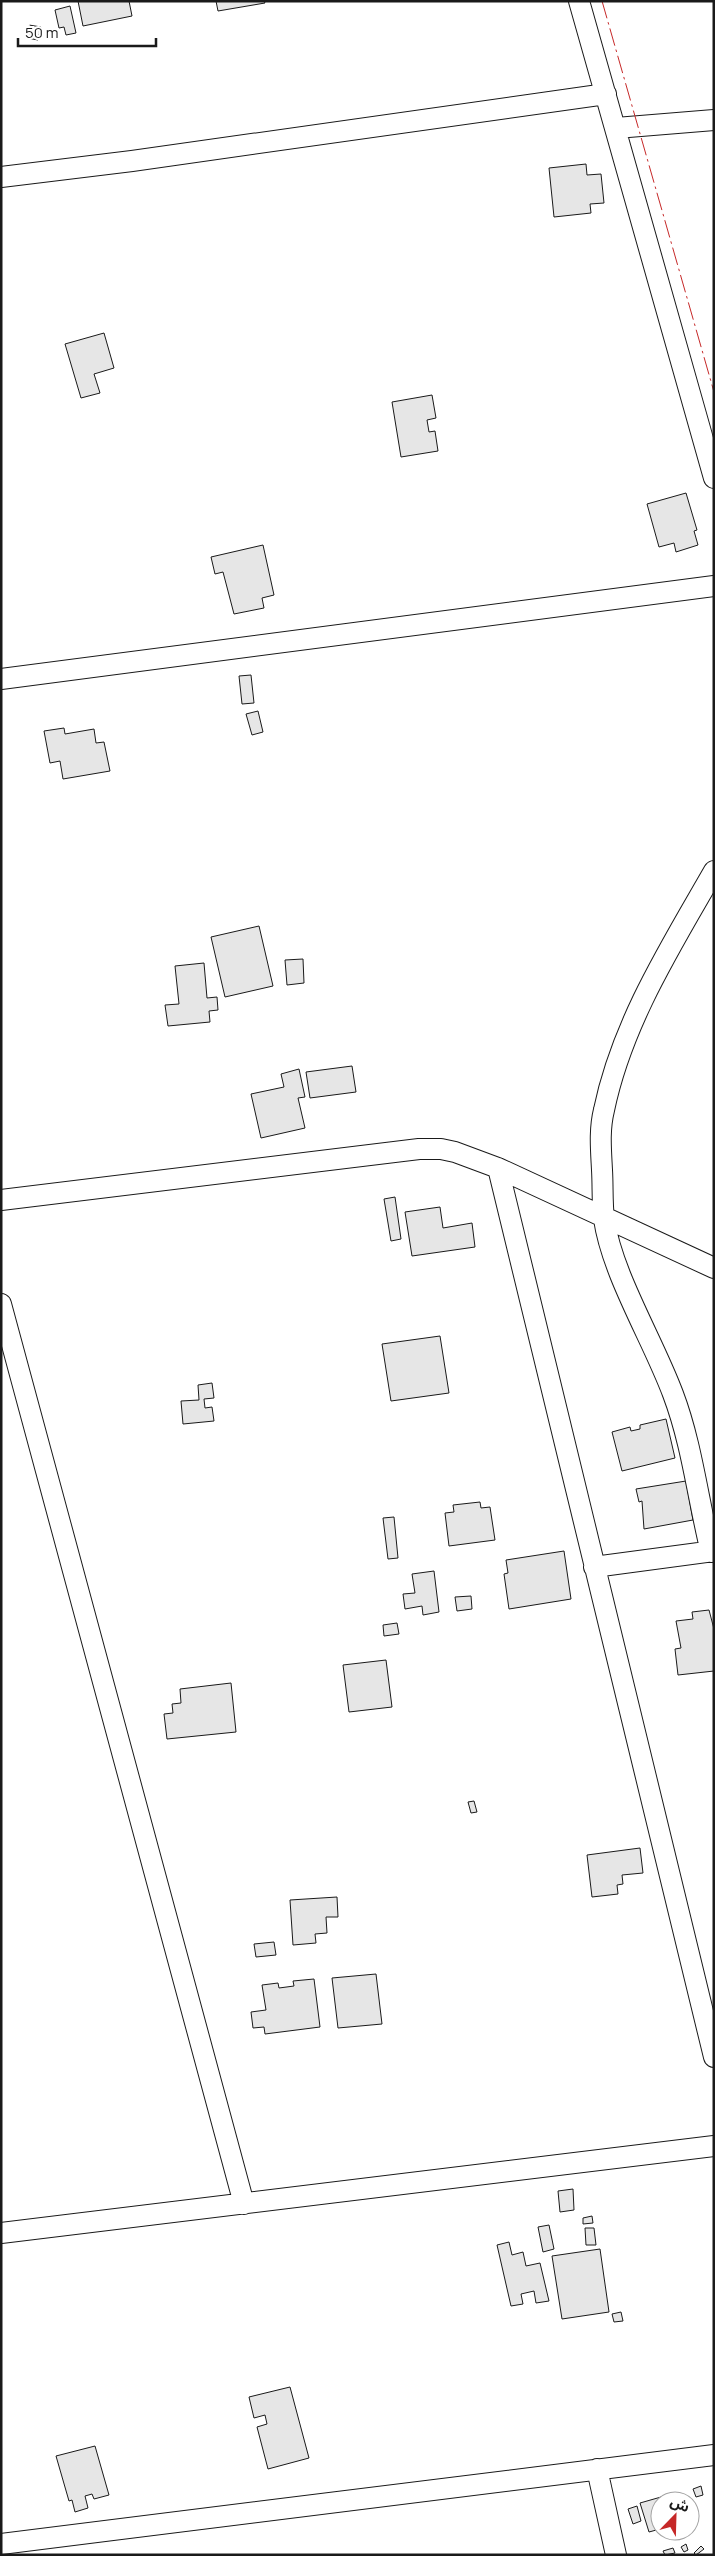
<svg xmlns="http://www.w3.org/2000/svg" width="715" height="2556" font-family="Manrope,'Noto Sans Arabic',sans-serif">
<style>
.building{fill:#e6e6e6;stroke:#1a1a1a}
.lines{fill:none;stroke-linecap:round;stroke-linejoin:round}
.minor-casing{stroke:#1a1a1a;stroke-width:22}
.minor{stroke:#fff;stroke-width:20}
.power{stroke:#c62828;stroke-width:1;stroke-dasharray:18 4 2.5 4;stroke-linecap:butt}
</style>
<rect width="100%" height="100%" fill="#fff"/>
<path class="building" d="M78,1H129L132,16L83,26Z
M216,1H264L265,3L218,11Z
M70,6L76,33L66,35L64,27L59,28L55,10Z
M29,25L41,27L38,40L27,38Z
M586,164L587,175L601,174L604,203L590,204L591,213L554,217L549,168Z
M104,333L114,368L94,374L100,393L81,398L65,344Z
M432,395L436,418L427,420L429,432L435,431L438,451L401,457L392,402Z
M686,493L697,530L694,531L698,545L676,552L674,543L659,547L647,504Z
M263,545L274,595L262,598L264,608L234,614L223,572L215,574L211,557Z
M251,675L254,703L242,704L239,676Z
M258,711L263,732L252,735L246,714Z
M64,728L65,734L94,729L96,743L104,742L110,771L63,779L60,761L50,763L44,731Z
M259,926L273,986L225,997L211,937Z
M303,959L304,983L287,985L285,960Z
M204,963L207,998L217,997L218,1010L209,1011L210,1022L168,1026L165,1005L179,1004L175,966Z
M352,1066L356,1092L310,1098L306,1072Z
M299,1069L305,1097L298,1098L305,1128L261,1138L251,1094L284,1087L281,1074Z
M395,1197L401,1239L391,1241L384,1199Z
M440,1207L443,1228L472,1223L475,1247L412,1256L405,1212Z
M440,1336L449,1393L391,1401L382,1344Z
M212,1383L214,1398L204,1399L205,1408L212,1407L214,1421L183,1424L181,1401L199,1400L198,1385Z
M666,1419L675,1458L622,1471L612,1432L630,1427L631,1431L640,1429V1425Z
M686,1481L693,1520L644,1529L642,1501L639,1502L636,1489Z
M480,1502L481,1508L490,1507L495,1540L449,1546L445,1513L454,1512L453,1505Z
M394,1517L398,1558L388,1559L383,1518Z
M564,1551L571,1599L509,1609L504,1574L508,1573L506,1560Z
M434,1571L439,1612L423,1615L422,1606L405,1609L403,1594L415,1593L412,1574Z
M471,1596L472,1609L457,1611L455,1597Z
M709,1610L714,1629V1671L678,1675L675,1649L681,1648L676,1621L693,1619L692,1612Z
M397,1623L399,1634L384,1636L383,1625Z
M386,1660L392,1707L349,1712L343,1665Z
M231,1683L236,1732L167,1739L164,1714L173,1713L172,1704L181,1703L180,1689Z
M474,1801L477,1812L471,1813L468,1802Z
M640,1848L643,1873L622,1875L623,1884L617,1885L618,1894L592,1897L587,1855Z
M337,1897L338,1917H326L327,1933L315,1934L316,1943L293,1945L290,1900Z
M274,1942L276,1955L256,1957L254,1944Z
M376,1974L382,2024L338,2028L332,1978Z
M314,1979L320,2027L265,2034L264,2027L253,2028L251,2012L266,2010L262,1985L278,1983L279,1988L294,1986L293,1981Z
M573,2189L574,2210L560,2212L558,2191Z
M592,2216L593,2223L583,2224V2218Z
M549,2225L554,2249L543,2252L538,2227Z
M585,2228H594L596,2245H586Z
M509,2242L512,2255L523,2252L526,2266L540,2263L549,2301L536,2303L534,2291L521,2294L523,2304L511,2306L497,2245Z
M600,2249L609,2312L562,2319L552,2256Z
M621,2312L623,2321L614,2322L612,2314Z
M290,2387L309,2458L268,2469L257,2427L267,2424L265,2415L254,2418L249,2397Z
M95,2446L109,2495L94,2499L92,2494L85,2496L88,2508L75,2512L72,2500L69,2501L56,2456Z
M701,2486L703,2495L696,2497L693,2489Z
M661,2497L660,2529L649,2532L640,2503Z
M637,2506L641,2521L633,2524L628,2509Z
M686,2544L688,2550L684,2552L681,2547Z
M701,2546L704,2549L696,2555L694,2553Z
M673,2548L675,2553L665,2555L663,2551Z"/>
<g class="lines">
<g class="minor-casing">
<path id="minor" d="M579,1L714,478
M616,128L714,120
M1,177L132,161L606,94
M1,679L714,586
M498,1168L714,2057
M1,1200L419,1149H441L455,1152L498,1168L714,1268
M1,1304L244,2204
M711,1552C698,1500 692,1444 673,1394C653,1340 612,1274 604,1219C602,1203 603,1186 602,1170C601,1150 599,1130 604,1110C622,1023 671,946 714,871
M594,1567L714,1551
M1,2233L714,2146
M597,2469L616,2555
M1,2544L714,2455"/>
</g>
<use href="#minor" class="minor"/>
<path class="power" d="M602,1L714,392"/>
</g>
<rect width="715" height="2556" fill="none" stroke="#1a1a1a" stroke-width="5"/>
<g transform="translate(675 2516) rotate(23)"><circle r="24" fill="#ffffff" stroke="#a3a3a3"/>
<path d="M0-4L9 19L0 12L-9 19Z" fill="#c62828"/>
<text y="-8" font-size="14" font-weight="bold" text-anchor="middle" fill="#1a1a1a">ش</text>
</g>
<path d="M18 38v8h138v-8" fill="none" stroke="#1a1a1a" stroke-width="2.5"/>
<text x="25" y="38" font-size="15" fill="#1a1a1a" stroke="#ffffff" stroke-width="4" paint-order="stroke">50 m</text>
</svg>
